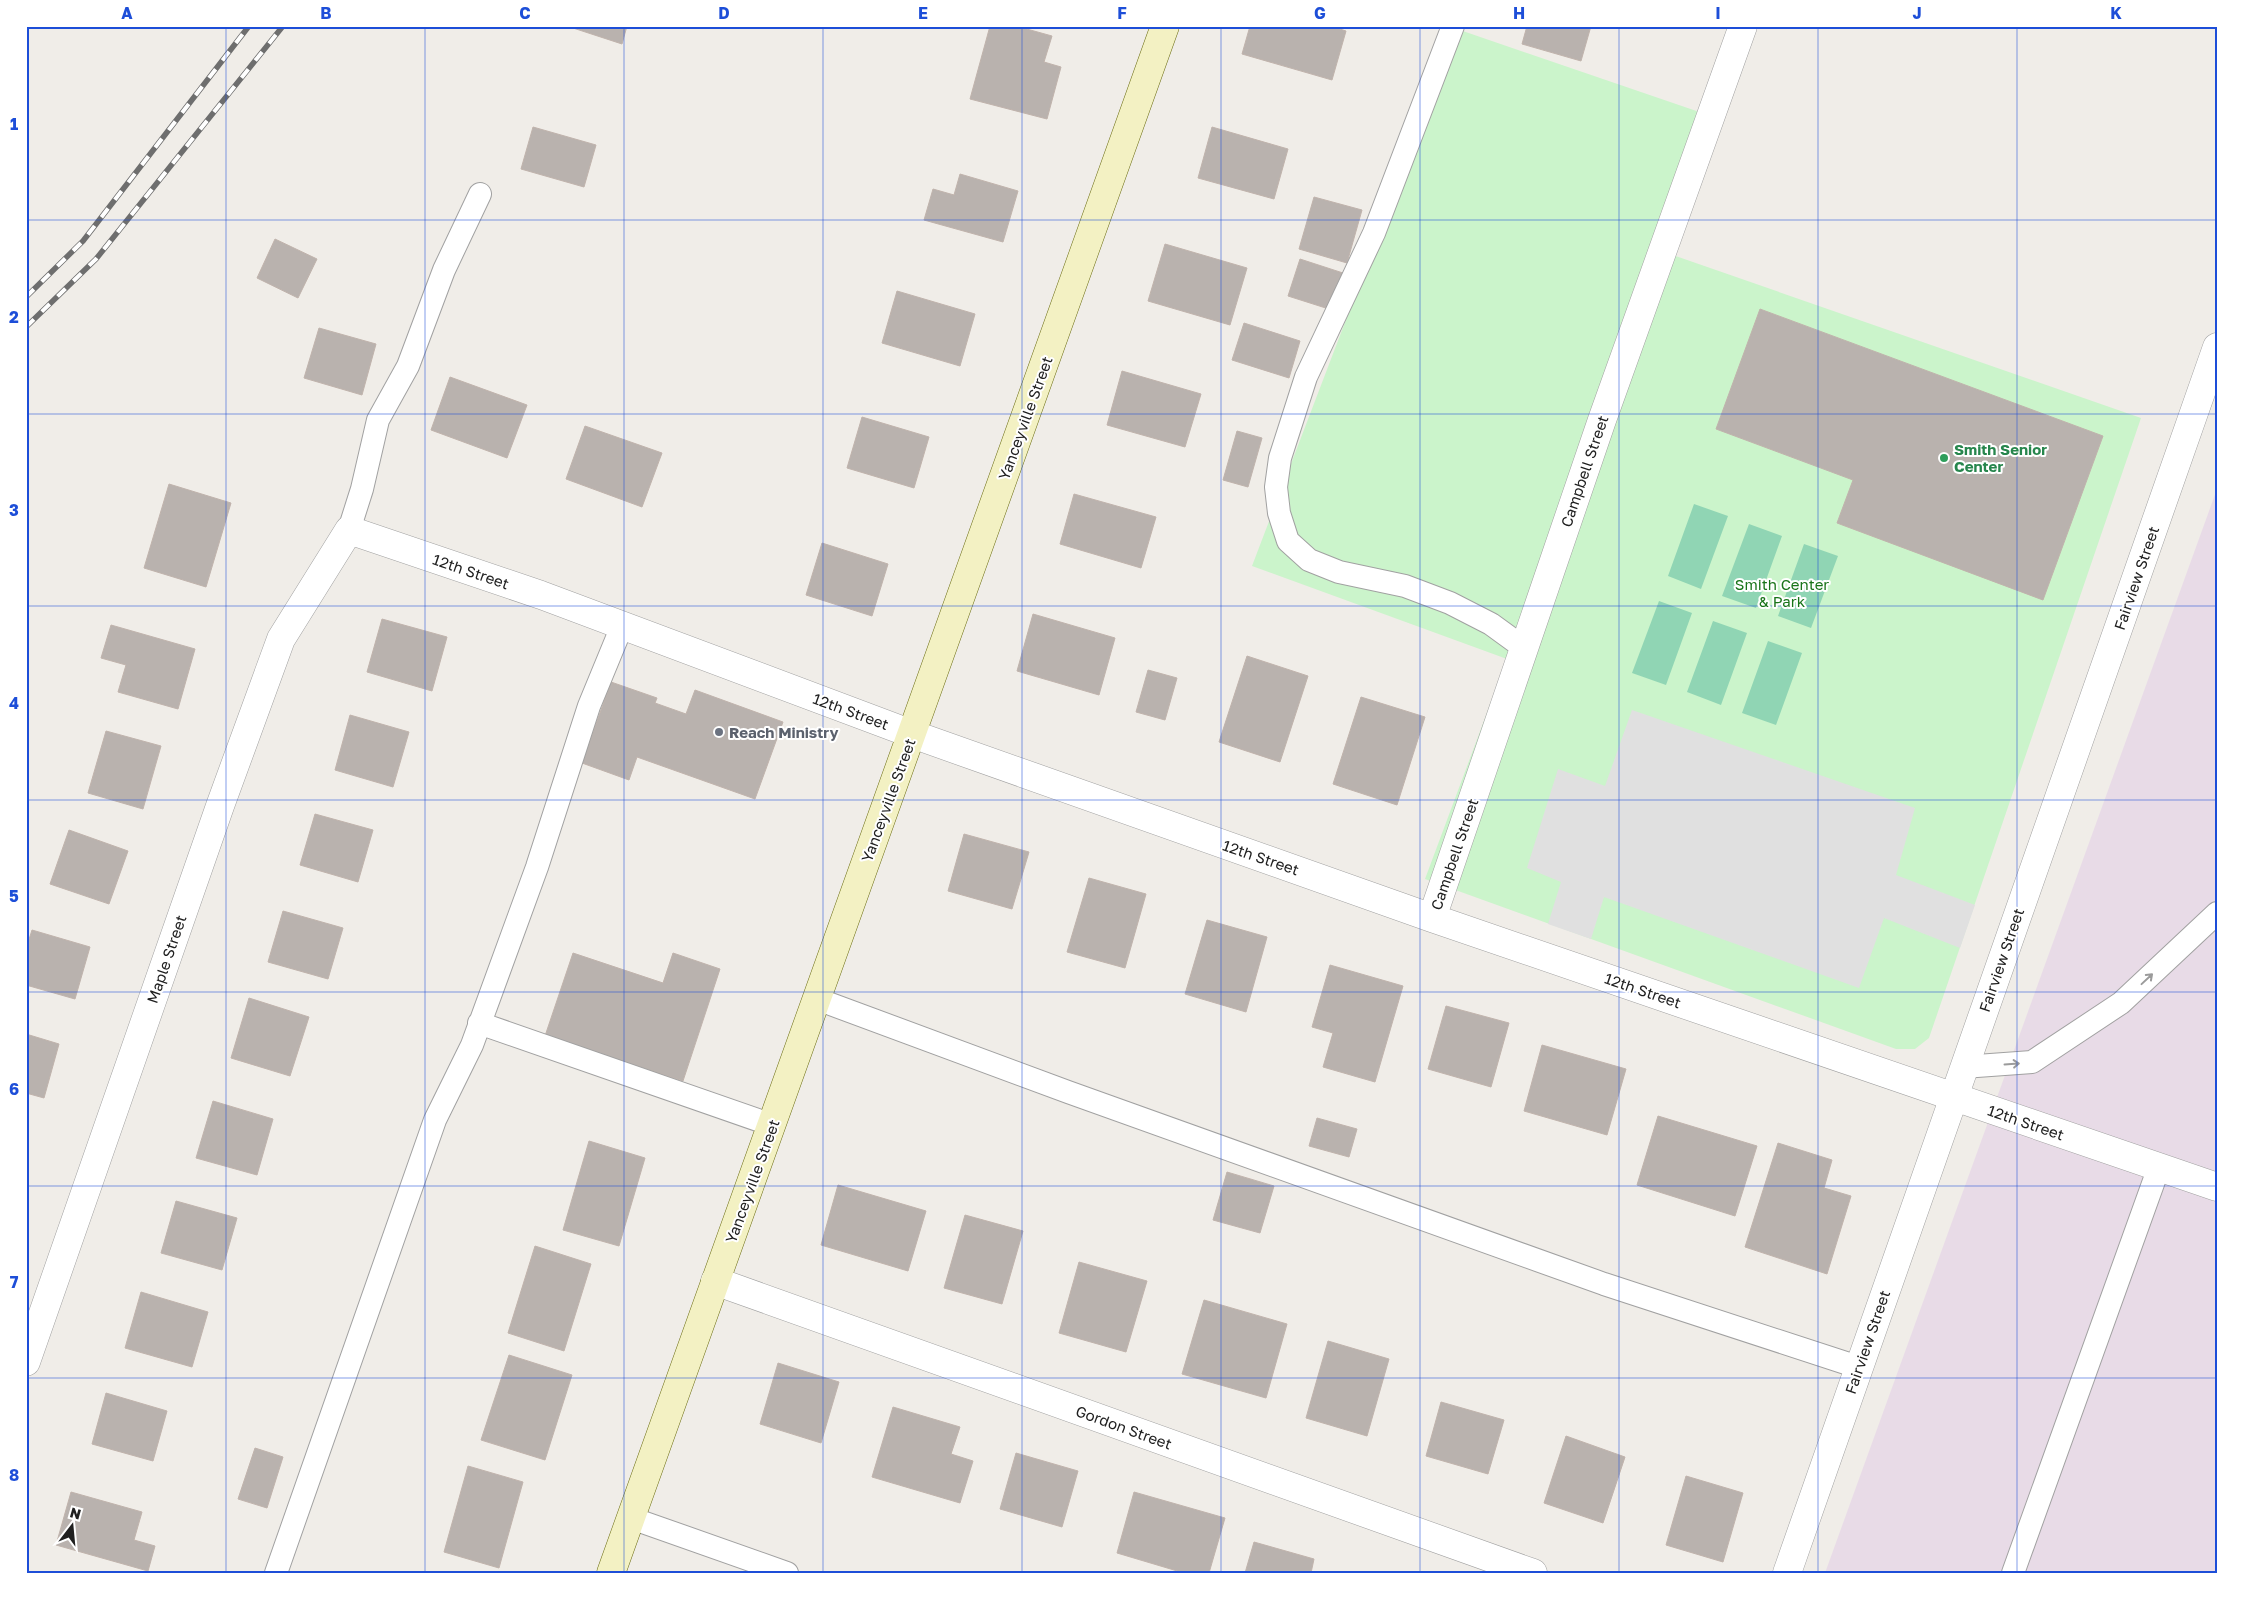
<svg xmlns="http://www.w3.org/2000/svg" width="2243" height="1599" font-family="'Golos Text',sans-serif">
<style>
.industrial{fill:#e8dbe7}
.park{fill:#cbf4cb}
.pitch{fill:#90d5b4}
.parking{fill:#e0e0e0}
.building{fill:#b9b2ae;stroke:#c0b3ac}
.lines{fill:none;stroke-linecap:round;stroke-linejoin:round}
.lane-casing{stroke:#a1a1a1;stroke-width:24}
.street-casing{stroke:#a1a1a1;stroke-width:29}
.secondary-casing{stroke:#6b6d12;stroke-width:29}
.lane{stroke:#fff;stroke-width:22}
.street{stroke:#fff;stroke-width:28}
.secondary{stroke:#f3f1c3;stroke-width:28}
.rail-casing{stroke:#6e6e6e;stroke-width:5.5}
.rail{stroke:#fff;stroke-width:4;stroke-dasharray:11;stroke-linecap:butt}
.oneway{stroke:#9b9b9b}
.grid{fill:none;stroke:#1d4ed8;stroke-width:1;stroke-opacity:0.55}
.leisure-dot{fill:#2e9e5b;stroke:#fff;stroke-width:2}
.worship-dot{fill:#6b7280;stroke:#fff;stroke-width:2}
.labels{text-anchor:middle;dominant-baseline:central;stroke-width:4;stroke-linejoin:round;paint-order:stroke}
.street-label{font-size:15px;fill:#202020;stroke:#fff}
.leisure-label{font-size:15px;font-weight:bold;fill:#27864d;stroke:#fff;text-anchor:start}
.park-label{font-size:15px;fill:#197419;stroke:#fff}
.worship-label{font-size:15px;font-weight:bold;fill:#5b616d;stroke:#fff;text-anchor:start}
.neatline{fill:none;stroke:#1d4ed8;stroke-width:2}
.grid-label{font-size:16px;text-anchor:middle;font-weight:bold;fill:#1d4ed8}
</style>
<rect width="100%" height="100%" fill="#f0ede8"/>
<path class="industrial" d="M2217,489V1573H1825Z"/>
<path class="park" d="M1457,29L1714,117L1667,253L2141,418L1929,1038L1915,1049H1896L1425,879L1507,659L1252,566Z"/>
<path class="pitch" d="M1694,504L1728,516L1701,589L1668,576Z
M1749,524L1782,536L1756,608L1722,596Z
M1804,544L1838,556L1811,628L1778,616Z
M1659,601L1692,613L1666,685L1632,673Z
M1713,621L1747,633L1721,705L1687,692Z
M1768,641L1802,653L1776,725L1742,713Z"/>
<path class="parking" d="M1632,710L1915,808L1896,875L1975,905L1960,948L1884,918L1859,988L1604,897L1591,939L1548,924L1561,882L1527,868L1558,769L1605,786Z"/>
<path class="building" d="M567,26H627L622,44Z
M990,26H1016L1052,36L1044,62L1061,67L1047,119L970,99Z
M1250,26H1331L1346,31L1332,80L1242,54Z
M1527,26H1591L1581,61L1522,44Z
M533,127L596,145L584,187L521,169Z
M1212,127L1288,149L1274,199L1198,178Z
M960,174L1018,191L1003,242L924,220L933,189L954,195Z
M1314,197L1362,210L1347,263L1299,249Z
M275,239L317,259L298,298L257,278Z
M1165,244L1247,268L1230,325L1148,301Z
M1300,259L1343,273L1332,310L1288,296Z
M897,291L975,314L960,366L882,343Z
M1760,309L2103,436L2043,600L1837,523L1853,480L1716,429Z
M1244,323L1300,341L1289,378L1232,360Z
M319,328L376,344L362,395L304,378Z
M1122,371L1201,394L1185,447L1107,425Z
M450,377L527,405L507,458L431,430Z
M862,417L929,437L914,488L847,468Z
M585,426L662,453L642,507L566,479Z
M1237,431L1262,438L1248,487L1223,480Z
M169,484L231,503L206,587L144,568Z
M1074,494L1156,517L1141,568L1060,544Z
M822,543L888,564L872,616L806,595Z
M1033,614L1115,638L1099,695L1017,671Z
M382,619L447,637L432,691L367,672Z
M111,625L195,649L178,709L118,692L126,665L101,658Z
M1247,656L1308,676L1280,762L1219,742Z
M1148,670L1177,678L1165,720L1136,712Z
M611,682L657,698L655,703L686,714L695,690L783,722L755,799L637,757L629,780L582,763Z
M1361,697L1425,717L1397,805L1333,784Z
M350,715L409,732L393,787L335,770Z
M106,731L161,746L143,809L88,793Z
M315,814L373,830L358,882L300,865Z
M69,830L128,851L109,904L50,884Z
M964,834L1029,852L1012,909L948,891Z
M1089,878L1146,894L1125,968L1067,952Z
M283,911L343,928L328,979L268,962Z
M1207,920L1267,937L1246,1012L1185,994Z
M32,930L90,947L75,999L26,985V949Z
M573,953L663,983L673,953L720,969L683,1081L545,1036Z
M1330,965L1403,986L1375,1082L1323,1067L1333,1033L1312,1027Z
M249,998L309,1017L290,1076L231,1058Z
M1446,1006L1509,1023L1491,1087L1428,1069Z
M26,1034L59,1044L44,1098L26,1093Z
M1542,1045L1626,1069L1607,1135L1524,1111Z
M213,1101L273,1119L257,1175L196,1158Z
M1658,1116L1757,1146L1735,1216L1637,1185Z
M1317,1118L1357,1129L1349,1157L1309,1146Z
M589,1141L645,1158L619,1246L563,1230Z
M1778,1143L1832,1160L1824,1188L1851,1196L1827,1274L1745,1247Z
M1227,1172L1274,1186L1260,1233L1213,1220Z
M838,1185L926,1211L908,1271L821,1245Z
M176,1201L237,1218L222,1270L161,1253Z
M965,1215L1023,1231L1002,1304L944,1288Z
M535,1246L591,1264L564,1351L508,1333Z
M1079,1262L1147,1281L1126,1352L1059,1333Z
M141,1292L208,1312L192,1367L125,1348Z
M1204,1300L1287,1324L1266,1398L1182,1374Z
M1328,1341L1389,1359L1367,1436L1306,1418Z
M509,1355L572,1375L545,1460L481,1440Z
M778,1363L839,1382L821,1443L760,1424Z
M106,1393L167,1411L153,1461L92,1444Z
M1441,1402L1504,1420L1488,1474L1426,1456Z
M893,1407L960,1427L951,1454L973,1461L960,1503L872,1477Z
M1566,1436L1625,1457L1603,1523L1544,1503Z
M255,1448L283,1457L267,1508L238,1499Z
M1016,1453L1078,1471L1062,1527L1000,1509Z
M468,1466L523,1482L499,1568L444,1552Z
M1686,1476L1743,1493L1723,1562L1666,1545Z
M71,1492L142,1512L134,1540L155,1546L148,1571L56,1545Z
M1134,1492L1225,1518L1209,1573H1184L1117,1553Z
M1254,1542L1314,1559L1311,1573H1245Z"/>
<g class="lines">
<g class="lane-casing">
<path id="lane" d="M1453,26L1374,233L1306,377L1280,458L1276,487L1279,513L1288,541L1309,560L1339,572L1405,586L1450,603L1491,624L1524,648
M349,530L362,489L378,420L408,366L444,270L480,194
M817,999L1068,1092L1604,1284L1858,1367
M479,1023L772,1125
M1963,1067L2032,1062L2121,1003L2217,913
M631,1518L787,1573
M276,1573L435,1120L472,1045L537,867L589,706L622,626
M2013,1573L2159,1167"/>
</g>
<g class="street-casing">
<path id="street" d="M1432,918L1602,420L1743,26
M715,1281L1533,1573
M26,1362L220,806L281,639L349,530L541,595L912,734L1432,918L2217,1187
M1787,1573L2217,347"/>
</g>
<g class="secondary-casing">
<path id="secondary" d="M611,1573L1165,26"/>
</g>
<use href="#lane" class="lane"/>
<use href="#street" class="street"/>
<use href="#secondary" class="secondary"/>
<g class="rail-casing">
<path id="rail" d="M26,297L83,241L249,26
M26,327L96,259L283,26"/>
</g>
<use href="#rail" class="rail"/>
</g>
<defs><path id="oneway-shaft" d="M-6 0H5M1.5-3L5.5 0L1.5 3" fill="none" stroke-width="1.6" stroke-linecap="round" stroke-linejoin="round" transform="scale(1.25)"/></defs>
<g class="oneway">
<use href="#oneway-shaft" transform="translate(2147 979) rotate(-43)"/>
<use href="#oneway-shaft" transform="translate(2012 1064) rotate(-4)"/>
</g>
<path class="grid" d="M226,26V1573M425,26V1573M624,26V1573M823,26V1573M1022,26V1573M1221,26V1573M1420,26V1573M1619,26V1573M1818,26V1573M2017,26V1573M26,220H2217M26,414H2217M26,606H2217M26,800H2217M26,992H2217M26,1186H2217M26,1378H2217"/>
<circle class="leisure-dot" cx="1944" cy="458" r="5"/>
<circle class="worship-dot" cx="719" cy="732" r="5"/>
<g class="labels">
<g class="street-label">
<text transform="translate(1025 418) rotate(-70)">Yanceyville Street</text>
<text transform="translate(1584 471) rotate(-71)">Campbell Street</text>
<text transform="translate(471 571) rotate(19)">12th Street</text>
<text transform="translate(2136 578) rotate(-71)">Fairview Street</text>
<text transform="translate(851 711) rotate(20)">12th Street</text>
<text transform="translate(888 800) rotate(-70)">Yanceyville Street</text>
<text transform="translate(1454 854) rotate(-71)">Campbell Street</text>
<text transform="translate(1261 857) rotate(19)">12th Street</text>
<text transform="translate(166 959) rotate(-71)">Maple Street</text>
<text transform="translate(2001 960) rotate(-71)">Fairview Street</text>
<text transform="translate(1643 990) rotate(19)">12th Street</text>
<text transform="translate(2026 1122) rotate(19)">12th Street</text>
<text transform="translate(752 1181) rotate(-70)">Yanceyville Street</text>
<text transform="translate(1867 1342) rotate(-71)">Fairview Street</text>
<text transform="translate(1124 1427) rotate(20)">Gordon Street</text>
</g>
<g class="leisure-label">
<text x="1954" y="449">Smith Senior<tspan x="1954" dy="17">Center</tspan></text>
</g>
<g class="park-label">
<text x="1782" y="584">Smith Center<tspan x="1782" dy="17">&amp; Park</tspan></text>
</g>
<g class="worship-label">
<text x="729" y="732">Reach Ministry</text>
</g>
</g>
<rect width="2243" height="1599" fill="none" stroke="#ffffff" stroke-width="55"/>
<g transform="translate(72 1526) rotate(16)" stroke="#ffffff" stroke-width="4" paint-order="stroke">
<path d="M0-4L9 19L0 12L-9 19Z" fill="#202020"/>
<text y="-8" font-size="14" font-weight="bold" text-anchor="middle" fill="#202020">N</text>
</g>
<rect x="28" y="28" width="2188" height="1544" class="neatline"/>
<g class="grid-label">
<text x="127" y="19">A</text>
<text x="326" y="19">B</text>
<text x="525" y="19">C</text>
<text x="724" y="19">D</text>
<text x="923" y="19">E</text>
<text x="1122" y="19">F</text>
<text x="1320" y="19">G</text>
<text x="1519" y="19">H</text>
<text x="1718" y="19">I</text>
<text x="1917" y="19">J</text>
<text x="2116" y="19">K</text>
<text x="14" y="130">1</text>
<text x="14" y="323">2</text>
<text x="14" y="516">3</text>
<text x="14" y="709">4</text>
<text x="14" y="902">5</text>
<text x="14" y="1095">6</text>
<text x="14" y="1288">7</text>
<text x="14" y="1481">8</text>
</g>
</svg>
